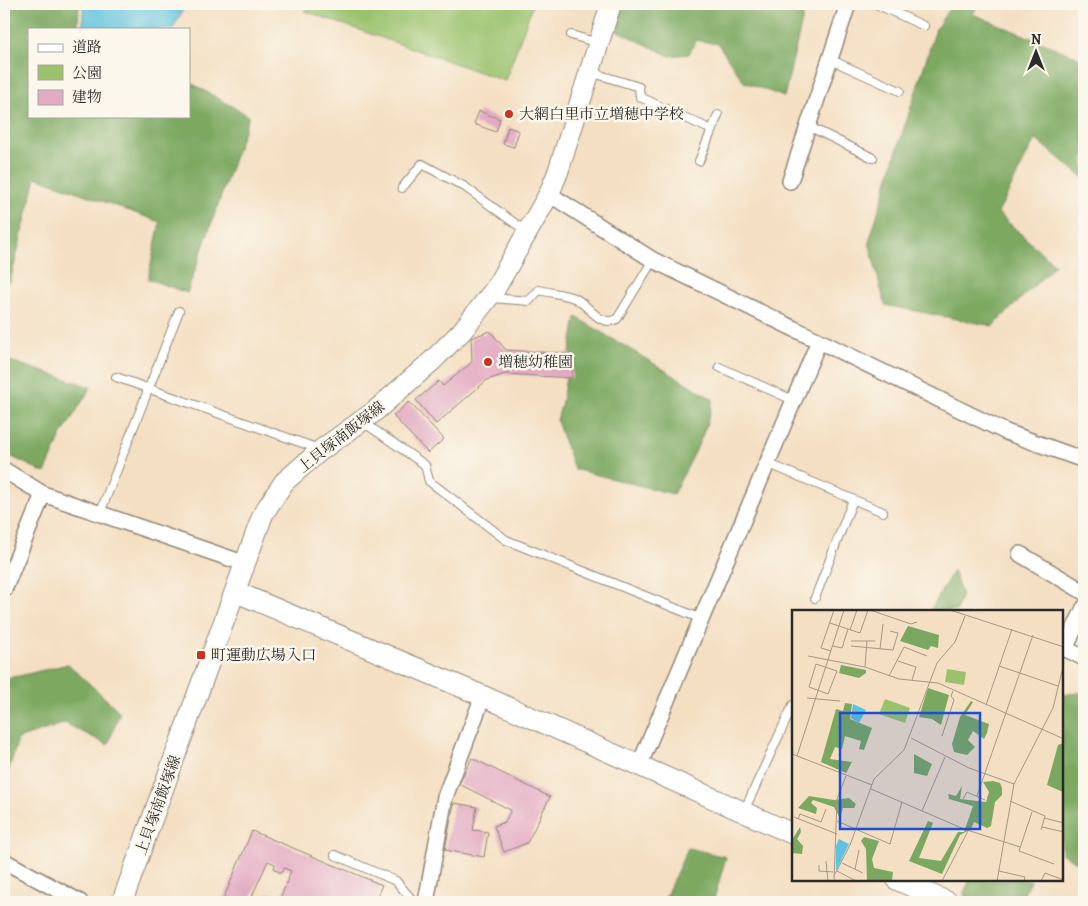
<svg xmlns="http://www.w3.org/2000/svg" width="1088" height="906" font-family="Alegreya,'Noto Serif JP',serif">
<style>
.green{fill:#9ac26d;stroke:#62764c}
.forest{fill:#7ba860;stroke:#536a46}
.water{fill:#5fc2de;stroke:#457684}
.building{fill:#e3abc3}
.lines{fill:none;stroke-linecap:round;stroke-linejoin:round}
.lane-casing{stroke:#908576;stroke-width:10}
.street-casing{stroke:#908576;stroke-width:18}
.secondary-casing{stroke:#908576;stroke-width:22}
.lane{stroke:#fff;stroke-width:8}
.street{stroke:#fff;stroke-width:15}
.secondary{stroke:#fff;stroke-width:20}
.poi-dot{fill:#c8321e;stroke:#fbf7ec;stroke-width:2}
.labels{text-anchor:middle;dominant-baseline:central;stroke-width:5;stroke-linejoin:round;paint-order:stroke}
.poi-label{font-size:15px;fill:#2b2b2b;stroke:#fbf7ec;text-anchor:start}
.street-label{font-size:15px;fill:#2b2b2b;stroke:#fbf7ec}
.inset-road{fill:none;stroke:#a49786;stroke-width:1}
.view{fill:#1d4ed8;fill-opacity:0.15;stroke:#1d4ed8;stroke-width:2.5}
.inset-edge{fill:none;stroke:#2b2b2b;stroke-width:2.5}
</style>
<rect width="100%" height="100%" fill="#fbf7ec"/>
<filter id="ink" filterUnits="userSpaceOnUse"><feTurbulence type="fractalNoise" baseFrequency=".02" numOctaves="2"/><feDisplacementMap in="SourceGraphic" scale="10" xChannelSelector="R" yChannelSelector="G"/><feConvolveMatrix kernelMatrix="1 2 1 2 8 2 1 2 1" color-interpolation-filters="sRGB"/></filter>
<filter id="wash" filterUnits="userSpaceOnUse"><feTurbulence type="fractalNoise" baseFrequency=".0096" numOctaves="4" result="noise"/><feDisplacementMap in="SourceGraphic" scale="20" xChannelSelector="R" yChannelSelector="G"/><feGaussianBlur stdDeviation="1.12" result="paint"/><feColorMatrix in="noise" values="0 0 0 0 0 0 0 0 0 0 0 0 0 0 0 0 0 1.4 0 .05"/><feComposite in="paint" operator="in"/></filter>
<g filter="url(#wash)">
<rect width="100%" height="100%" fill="#f4dfc2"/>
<path class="green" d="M308,4H533L505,81L305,11Z"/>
<path class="forest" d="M4,4H79L78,29H29V116H189V82L249,116L187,293L148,279L160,222L36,177L10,282L4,281Z
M624,4H806L784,97L744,82L718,44L696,40L689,54L670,56L616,30Z
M952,4H979L973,14L1084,60V178L1035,139L998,213L1055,265L993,326L885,305L869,242L896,153L936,29Z
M576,317L713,399C706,436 690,462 673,494L574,469L557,421L562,401Z
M4,359L91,387L61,436L45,473L4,453Z
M953,571L962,595L956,611H930Z
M68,664L120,712L108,745L65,723L18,739L4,786V678L19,676Z
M1084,692V866L1062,854V695Z
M688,848L726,857L713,902H663Z
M970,880H1031L1020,902H965L964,892Z"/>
<path class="water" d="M83,4H186L173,29H83Z"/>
<g id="blocks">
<path class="building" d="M479,111L500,119L496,132L474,124Z
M508,127L519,131L514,147L503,144Z
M490,331L506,350L573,354L572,378L505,374L487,380L436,424L416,400L439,381L443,386L472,362L471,338Z
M409,402L444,439L428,453L393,416Z
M472,758L550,797L527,843L504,852L494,826L505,822L511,810L459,784Z
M454,803L477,807L473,830L488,832L484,857L445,850Z
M252,831L382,885L376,898L386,902H279L291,871L284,868L282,872H279L274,869L275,864L268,861L252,896L260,899L263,895H267L270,898V902H222Z"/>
</g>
</g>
<g filter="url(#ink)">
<use href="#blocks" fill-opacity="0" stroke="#908576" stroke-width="1"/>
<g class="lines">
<g class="lane-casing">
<path id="lane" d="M876,4L924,26
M571,35L598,43
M829,59L900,91
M590,72L639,87L640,97L712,130
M808,126L873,158
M699,161L718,115
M402,188L422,164L465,187L527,232
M492,298L529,301L539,290C551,293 563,294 574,298C589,304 599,328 617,319L653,260
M719,367L793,400
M116,377L319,449
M363,422L425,465L429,481L506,540L702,619
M767,463L883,512
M100,513L179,311
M815,598L853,500
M744,811L793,705
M335,855L396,881L414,902"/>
</g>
<g class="street-casing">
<path id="street" d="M790,181L848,4
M549,194L653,260L1006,432L1084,460
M4,470L43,494L246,564
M1020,554L1084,592
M4,590L43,494
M1062,647L1084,658
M1065,649L1084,608
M639,766L819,341
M4,861L80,902
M426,902L445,797L483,696"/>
</g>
<g class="secondary-casing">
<path id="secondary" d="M236,592L483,696L793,834
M897,880L948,902
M122,902L263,514L284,482L321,450L374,412L433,360L462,331L495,289L549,194L558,172L611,4"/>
</g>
<use href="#lane" class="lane"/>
<use href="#street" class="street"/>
<use href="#secondary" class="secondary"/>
</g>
</g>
<g class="poi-dot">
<circle cx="509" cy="114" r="5"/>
<circle cx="488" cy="362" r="5"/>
<rect x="196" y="650" width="10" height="10" rx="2.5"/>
</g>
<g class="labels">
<g class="poi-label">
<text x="519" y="114">大網白里市立増穂中学校</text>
<text x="498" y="362">増穂幼稚園</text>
<text x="211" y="655">町運動広場入口</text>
</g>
<g class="street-label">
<text transform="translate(341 437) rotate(-38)">上貝塚南飯塚線</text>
<text transform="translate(158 805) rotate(-70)">上貝塚南飯塚線</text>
</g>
</g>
<g transform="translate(792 610)">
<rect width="271" height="271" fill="#f4dfc2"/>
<path d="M155,59L174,62L172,75L153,72ZM93,89L118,98L113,113L87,104Z" fill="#9ac26d"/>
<path d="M116,16L147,25L146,38L139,36L136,40L108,31ZM49,55L74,60V63L67,68L47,63ZM136,78L157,85L149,115L140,109L127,107ZM179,91L181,92L173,105L197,114L195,123L192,129L181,121L176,130L183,137L175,145L162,142L160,134L168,107ZM53,93L60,94L58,109L80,118L72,140L67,139L69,131L53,126L50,139L43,137L38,149L60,152L54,163L29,152L44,99L51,101ZM271,133H272L271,182L255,175L266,135ZM122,144L140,154L135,166L122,163ZM201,171L208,173L210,178V185L203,192L199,216L195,218L182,212L179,219L168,225L150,264L117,251L136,211L141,213L127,248L149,251L166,222H172L181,196L157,189L156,184L164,186L170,176L168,189L194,192L197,182L191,172ZM17,186L42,190L57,188L64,194L62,198H51L48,208L42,197L21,190L19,193L25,198L24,204L6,198ZM8,217L9,222L5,229L11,236L10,244L0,243V230ZM72,227L87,231L80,249L82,258L101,262L100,271H75L74,239L69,231Z" fill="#7ba860"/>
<path d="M61,94L74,100L67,113L59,108ZM47,229L57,234L44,261V236Z" fill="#5fc2de"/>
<path class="inset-road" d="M78,0L119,14L125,12M158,0L272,37M38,13L68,23L76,0M58,20L65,0M59,31H83M41,36L50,38L56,19M59,36L101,40L106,23L98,21M88,39L91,14M39,41L29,38L42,0M16,46L73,57L107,69L146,73L272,129M106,51L124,57L120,70M24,54L45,61L36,84L17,77ZM207,56L266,76M73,57L75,31M97,66L112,37L135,46M15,88L48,91M194,95L220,19M150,126L162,90L159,86L161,81M119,128L177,158L222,174M0,144L80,175M5,146L52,0M79,179L172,219L228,237M185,186L241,25M171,189L175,182L193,190M218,191L253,206L249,220M130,201L153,147M240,202L227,241L262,254M2,207L45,224M252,208L272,213M6,209L8,204L29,212L34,199M45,211L98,234L110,192M250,217L272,222M34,251L36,271M50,253L71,263M27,255V261L41,262M63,259L67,240M45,261L64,271M207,261L233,267L232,271M43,264L58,235L82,169L112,140L145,53L163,32L173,6M42,271L45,189L54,166M150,271L176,221M205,271L222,174L261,98L272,53M249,271L253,263L272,270"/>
<path class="view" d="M48,103H188V219H48Z"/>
<rect width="271" height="271" class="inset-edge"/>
</g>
<rect width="1088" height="906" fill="none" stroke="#fbf7ec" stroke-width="20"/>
<rect x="28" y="28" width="162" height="90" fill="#fbf7ec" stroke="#a8a59f"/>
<rect x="38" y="44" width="25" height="8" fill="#ffffff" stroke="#a8a59f"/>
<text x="72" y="52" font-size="15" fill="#2b2b2b">道路</text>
<rect x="38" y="65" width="25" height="15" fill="#9ac26d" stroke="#a8a59f"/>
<text x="72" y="78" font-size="15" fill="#2b2b2b">公園</text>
<rect x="38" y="90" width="25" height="15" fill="#e3abc3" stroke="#a8a59f"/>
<text x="72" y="102" font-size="15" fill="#2b2b2b">建物</text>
<g transform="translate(1036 52)" stroke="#fbf7ec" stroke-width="4" paint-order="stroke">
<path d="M0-4L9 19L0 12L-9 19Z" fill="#2b2b2b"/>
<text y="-8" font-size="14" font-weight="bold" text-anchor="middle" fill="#2b2b2b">N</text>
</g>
</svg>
